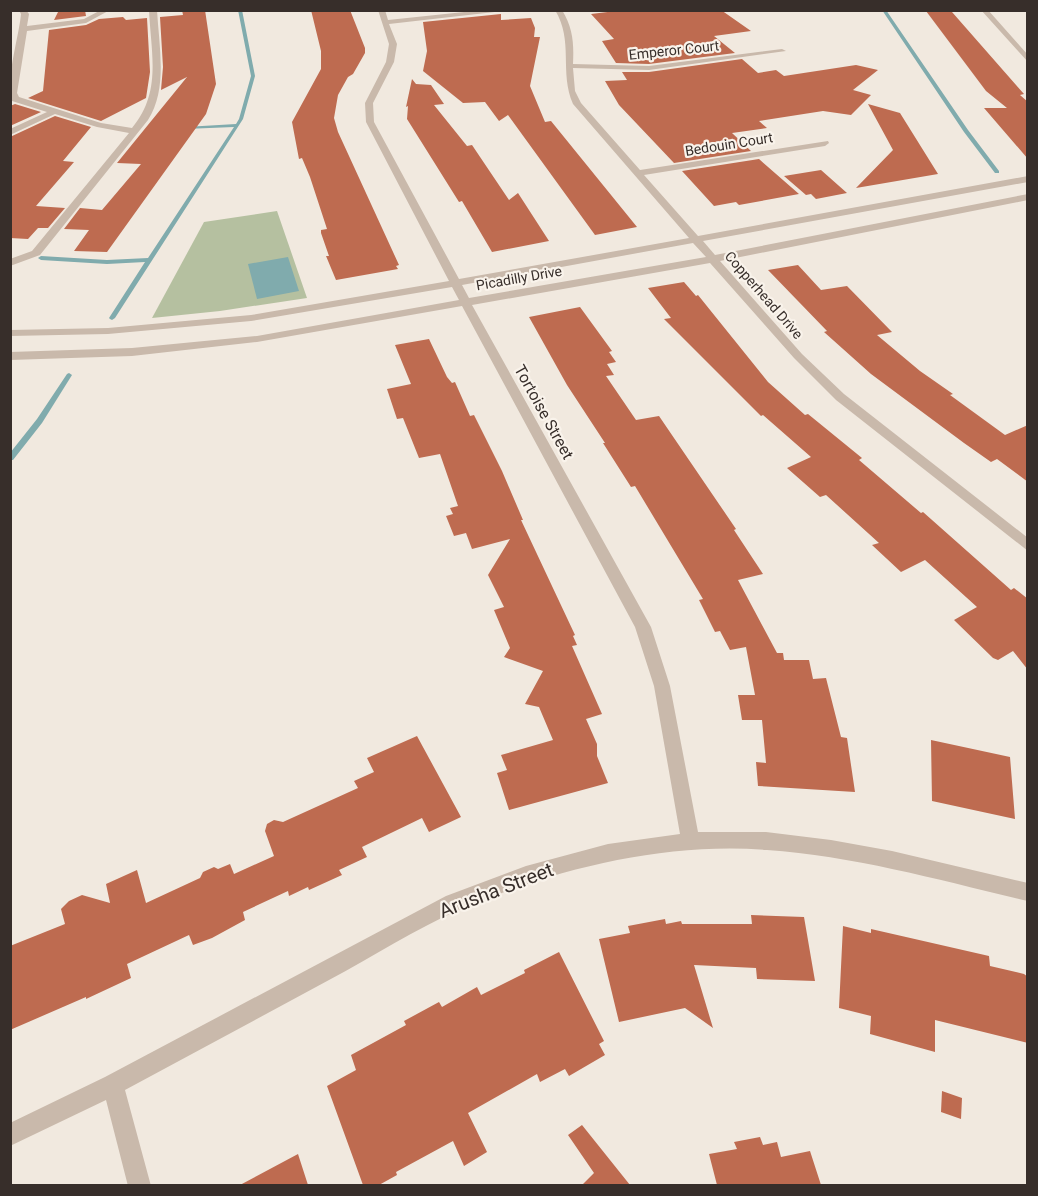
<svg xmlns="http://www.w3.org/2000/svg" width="1038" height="1196" font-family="Roboto,sans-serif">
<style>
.green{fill:#b5c0a0}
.water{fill:#80abad}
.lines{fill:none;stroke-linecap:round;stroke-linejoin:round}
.stream{fill:#80abad;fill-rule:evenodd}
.building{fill:#be6b50}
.minor{fill:#c9b9ab;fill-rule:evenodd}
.labels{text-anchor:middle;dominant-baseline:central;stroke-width:4.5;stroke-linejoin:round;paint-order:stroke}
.far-street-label{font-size:14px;fill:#372e2a;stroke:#f9f3eb}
.street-label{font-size:16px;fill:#372e2a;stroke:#f9f3eb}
.near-street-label{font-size:20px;fill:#372e2a;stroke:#f9f3eb}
</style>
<rect width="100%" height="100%" fill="#f1e9df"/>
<path class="green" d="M277,211L307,298L220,311L152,318L204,222Z"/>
<path class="water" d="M288,257L299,291L257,299L248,264Z"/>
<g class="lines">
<path class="stream" d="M238,10H242L255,76L243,119L115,318L112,320L110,319L109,318L145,262L107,264L41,260L38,258L41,256L107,260L148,258L234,127L185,129L183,128L185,127L236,124L239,119L251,76Z
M882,10H886L968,130L999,171V173H995L964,132Z
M69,373L72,375L42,423L13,460H10V453L37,419L67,374Z"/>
</g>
<path class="building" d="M59,10H85L86,16L54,20Z
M182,10H205L216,84L206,114L107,252L74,251L89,230L64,229L80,208L102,210L141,164L117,163L187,77L161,90L163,67L160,17L183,15Z
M311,10H350L365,48V53L353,74L348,77L338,95L334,118L338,132L399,265L396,266L398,269L336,280L326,256H329L321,233V230L327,229L310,177L302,158L299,159L292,122L321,69V51Z
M624,10H721L751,31L714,36L735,53L649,64L616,63L602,41L614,39L591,14Z
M926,11L952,12L1024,94L1020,95L1028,102V159L984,108H1007L986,91Z
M501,14V20L531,18L535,28L534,37H540L530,86L545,122L551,121L637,227L595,235L508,115L499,121L485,102L463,103L423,71L427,51L423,22Z
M123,17L126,20L147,18L150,72L146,98L101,121L28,98L43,91L49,30L86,25L99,19Z
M742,59L758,73L776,70L784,76L856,65L878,70L853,90L871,95L851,115L823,111L759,121L767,128L732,133L751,151L674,163L619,105L605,81L627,80L622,72H649Z
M412,79L416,84L431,85L444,104L434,105L467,146L472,145L509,200L518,193L549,241L492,252L462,201L459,202L407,119L408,106L406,107Z
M15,104L41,112L10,126V106Z
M868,104L900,113L938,174L856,188L893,150Z
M55,116L91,127L63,161L74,162L36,206L65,208L48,228H38L28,239L10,238V137Z
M759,159L799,194L739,205L736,202L714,206L682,171Z
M821,170L847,193L816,199L811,194L806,195L784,176Z
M798,265L821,290L847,286L892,332L877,335L920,371L953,394L950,395L1005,435L1028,425V482L997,459L991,462L964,443L871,374L824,332L827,331L768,270Z
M684,282L696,296L698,295L768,382L805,415L808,414L862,458L859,460L921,513L923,512L1011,590L1014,588L1028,599V670L1013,651L998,660L993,658L954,620L977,607L925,560L901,572L872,545L879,543L826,495L820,497L787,468L811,457L763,415L761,416L664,319L671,318L648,288Z
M580,307L612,351L609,352L616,362L607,364L614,375L606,376L636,420L659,416L736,529L734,530L763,574L738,580L777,653H783L784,660H809L813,679L826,678L841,737L847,738L855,792L758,786L756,762L766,763L762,720H742L738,695H755L746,647L730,650L720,631L715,632L699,600L703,599L635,486L631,487L603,443H605L567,385L529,317Z
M429,339L447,377L452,383L455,382L470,416L474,415L502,471L523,520H521L575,635L573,636L577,645L572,646L602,714L586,719L597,744V756L608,783L509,810L497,773L507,770L501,755L553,740L539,707L525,704L543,671L504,657L510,648L494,610L504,607L488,575L510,539L472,549L466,533L454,536L446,516L453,514L450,508L458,506L440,454L419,458L403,418L397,419L387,389L411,384L395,345Z
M417,736L461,817L429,832L422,818L362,847L367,857L339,870L342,875L309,890L308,887L289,896L288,891L243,912L245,920L212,938L193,945L189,935L127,964L131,978L86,999V997L10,1030V946L65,924L61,909L69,901L82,895L110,903L106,884L137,870L146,903L200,878L203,872L214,867L218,869L230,864L234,874L274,856L265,831L267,824L274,820L283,822L358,788L354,781L374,772L367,758Z
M931,740L1010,757L1015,819L932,801Z
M751,915L804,917L815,981L757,979L756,968L694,965L713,1028L685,1008L619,1022L599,939L630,933L628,926L665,919L666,924L681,921L682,924H752Z
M843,926L871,933V929L989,956L990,966L1024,974L1028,977V1043L935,1020V1052L870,1034L871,1016L839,1008Z
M559,952L604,1041L599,1044L605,1055L569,1076L565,1069L540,1082L537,1074L468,1113L487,1152L464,1166L453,1141L396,1172L397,1175L379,1185H363L327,1086L356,1070L351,1055L406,1025L404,1021L439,1002L442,1007L477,987L481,995L525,973L524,970Z
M942,1091L962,1098L961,1119L941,1112Z
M582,1125L630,1185H582L594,1173L568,1135Z
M760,1137L763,1145L777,1142L781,1157L810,1151L821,1185H717L709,1154L737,1149L734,1142Z
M298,1154L308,1185H240Z"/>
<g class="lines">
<path class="minor" d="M19,10H26L29,14L27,26L84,19L101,10H110L86,23L27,31L17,93L19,97L101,123L132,128C162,92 151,54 149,10H157C159,47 168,88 148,120L40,255L10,266V259L32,251L129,133L97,127L55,114L10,135V129L47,112L12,101C5,80 19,37 21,14Z
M378,10H385L388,20L483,10H513L389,24L397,44L394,62L373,103L374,122L459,279L689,238L573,104C559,72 574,41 555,10H562C573,28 574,43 573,64L649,66L782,49L786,51L649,70L573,68L575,91L581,103L640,170L828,141L829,143L825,146L644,175L698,236L1028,176V182L703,241L715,255L1028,194V200L720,261L802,354L844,394L1028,538V551L836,400L794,358L710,263L472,305L651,627L670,686L698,832H766L831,840L892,851L1028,883V901C942,881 855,856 767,850C663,842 556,869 461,909C417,928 372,957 329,980C261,1017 193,1053 125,1090L151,1186H128L106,1100L10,1146V1123L105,1077L446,896L526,866L608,844L680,834L654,686L635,627L462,306L257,342L132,356L10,360V352L132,348L257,336L459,300L452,287L251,321L108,334L10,336V330L108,328L251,315L449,281L366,122L365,103L386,62L389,44ZM693,243L706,257L469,298L462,285Z
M981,10H988L1028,55V62Z"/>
</g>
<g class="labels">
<g class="far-street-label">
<text transform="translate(674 50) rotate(-6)">Emperor Court</text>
<text transform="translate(729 144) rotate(-9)">Bedouin Court</text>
<text transform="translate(519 278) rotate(-10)">Picadilly Drive</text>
<text transform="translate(764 295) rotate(49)">Copperhead Drive</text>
</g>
<g class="street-label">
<text transform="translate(544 412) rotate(61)">Tortoise Street</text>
</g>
<g class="near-street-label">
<text transform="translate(496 890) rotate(-21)">Arusha Street</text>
</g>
</g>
<rect width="1038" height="1196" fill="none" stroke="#372e2a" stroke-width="24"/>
</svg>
